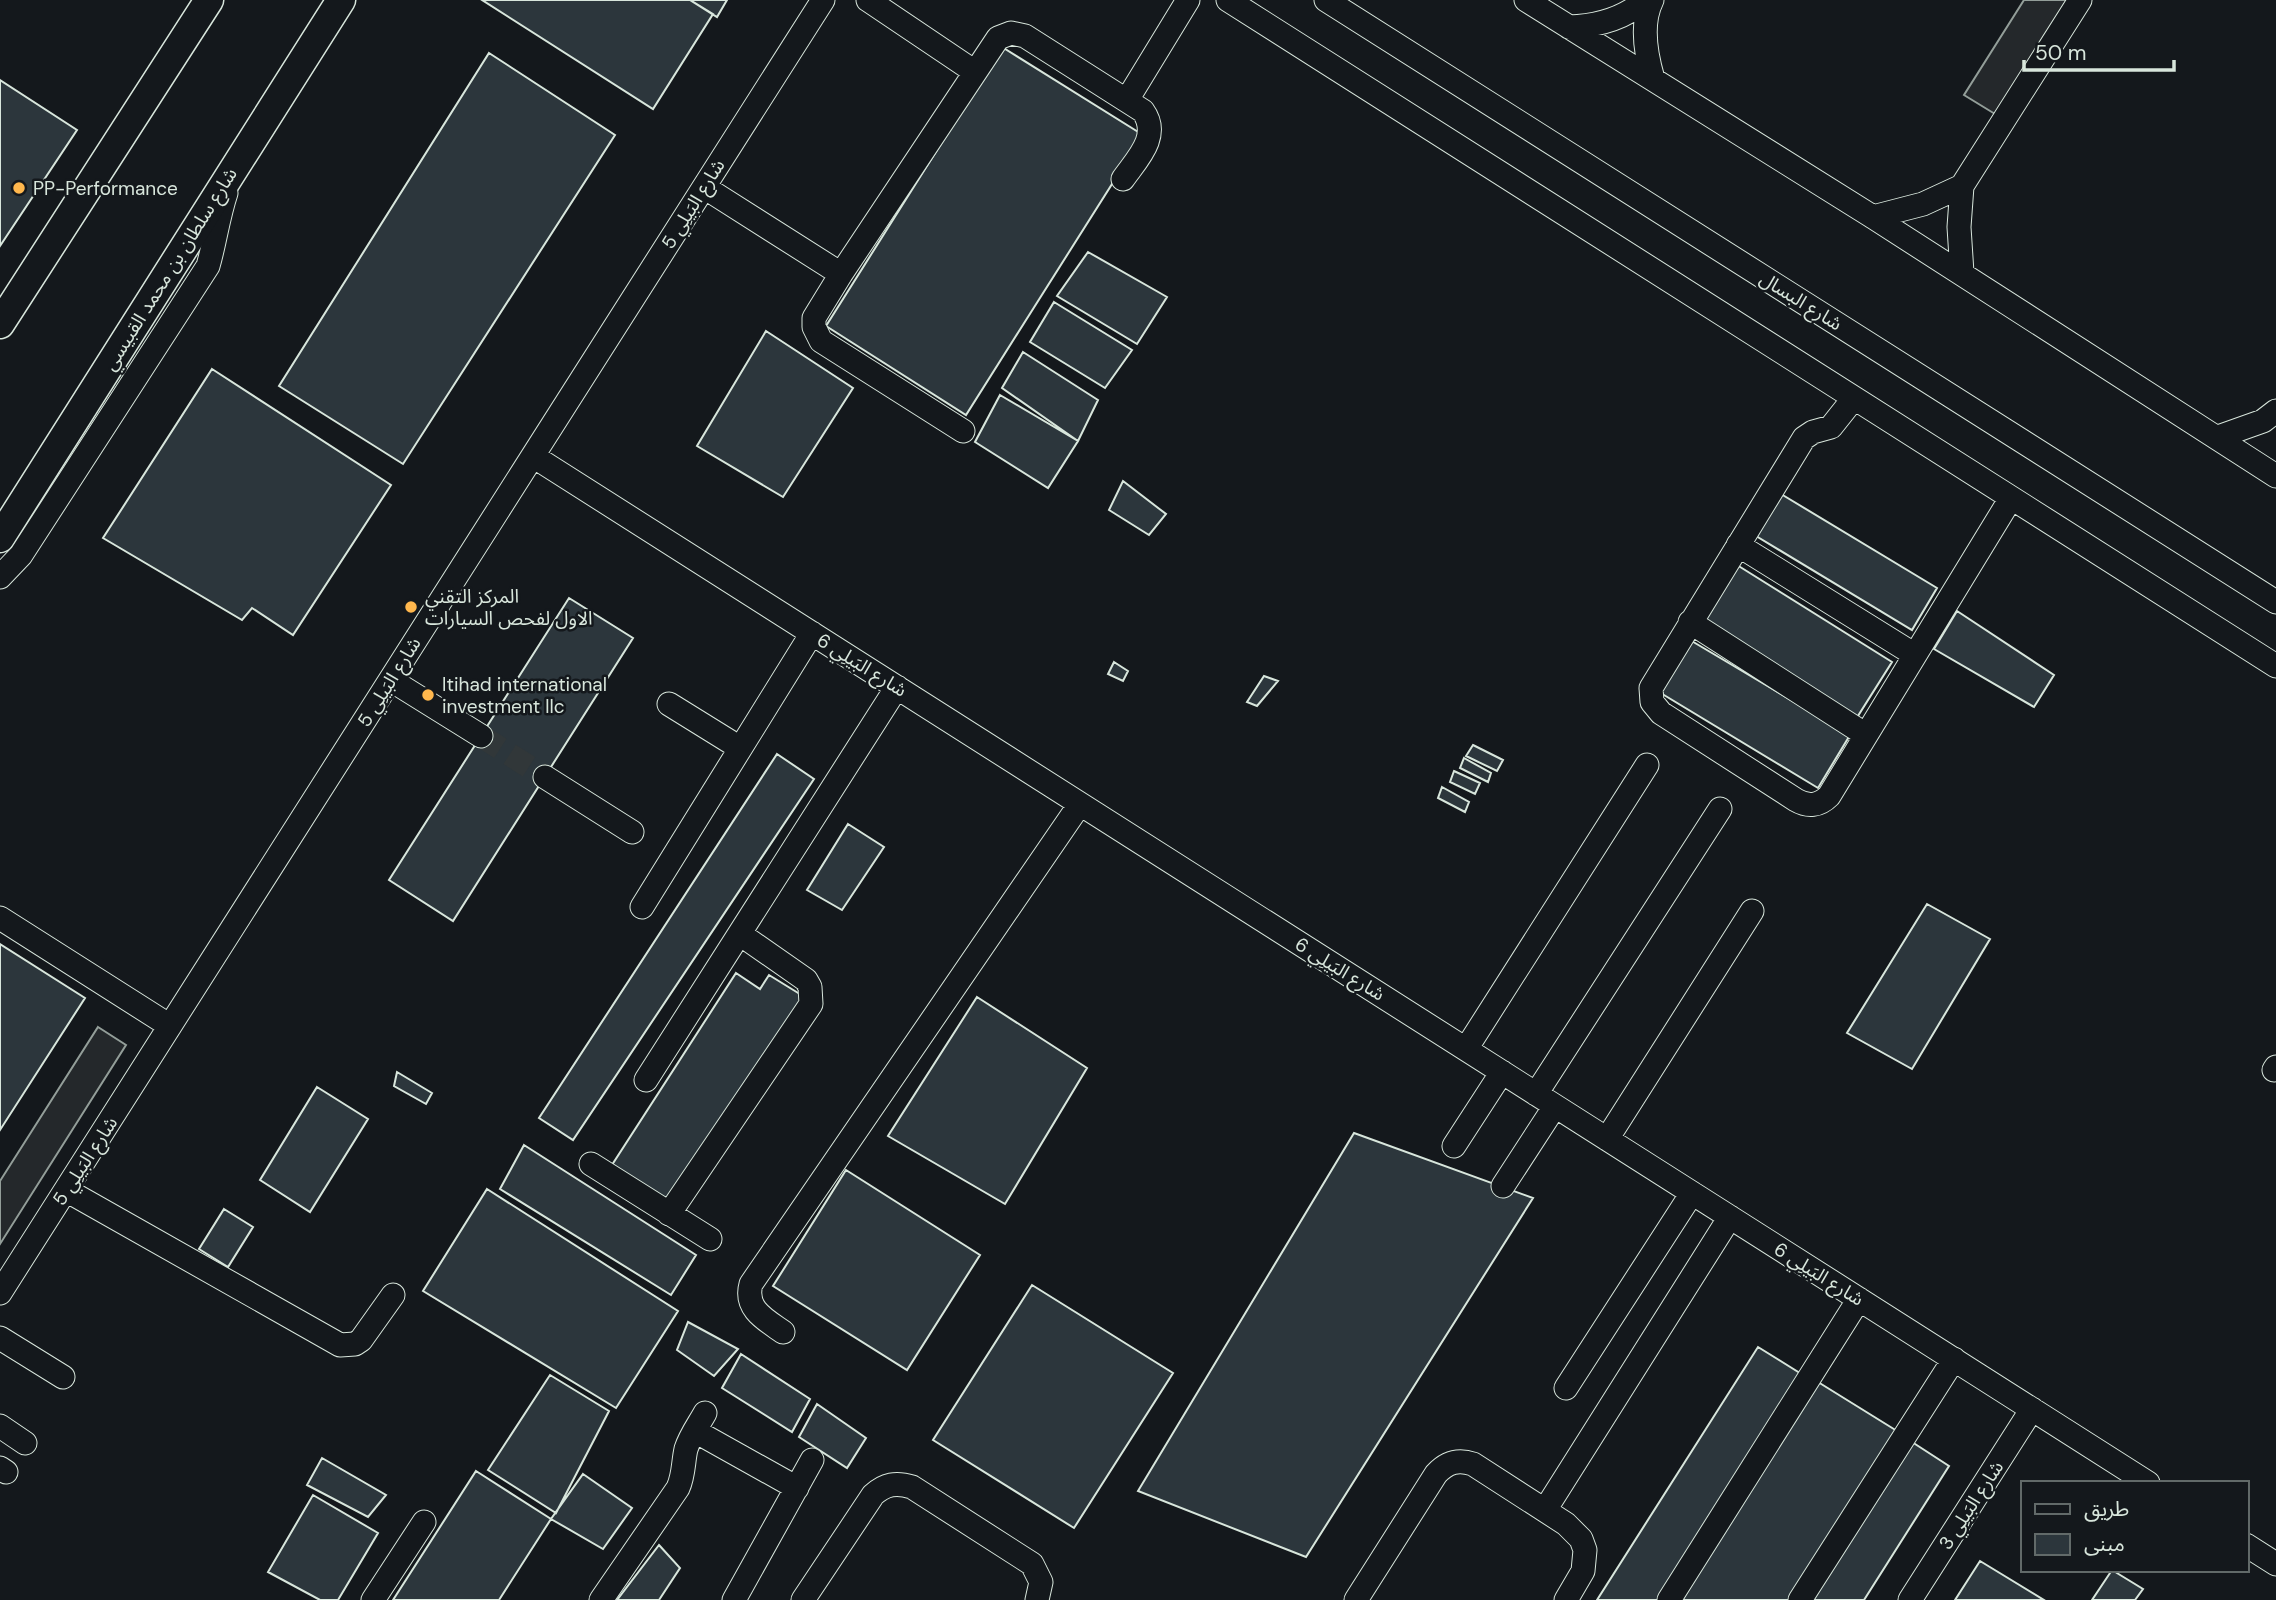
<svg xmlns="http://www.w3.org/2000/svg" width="2276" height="1600" font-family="'DM Sans','Noto Sans Arabic',sans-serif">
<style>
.parking{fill:#24282b;stroke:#939e99;stroke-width:2}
.building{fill:#2c363c;stroke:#d8e6dc;stroke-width:2}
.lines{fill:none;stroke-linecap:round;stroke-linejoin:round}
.minor-tunnel{stroke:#313739;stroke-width:23;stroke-dasharray:23 11;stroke-linecap:butt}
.minor-casing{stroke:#d8e6dc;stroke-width:25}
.major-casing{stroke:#d8e6dc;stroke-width:31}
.minor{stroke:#14181c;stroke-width:23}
.major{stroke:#14181c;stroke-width:28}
.poi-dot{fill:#ffb74d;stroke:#14181c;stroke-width:2.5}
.labels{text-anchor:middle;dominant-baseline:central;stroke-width:5;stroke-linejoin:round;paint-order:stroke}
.poi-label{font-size:19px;fill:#d8e6dc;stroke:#14181c;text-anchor:start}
.street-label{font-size:19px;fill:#d8e6dc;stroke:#14181c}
</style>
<rect width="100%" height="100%" fill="#14181c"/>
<path class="parking" d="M2024,0H2067L1995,114L1964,95Z
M98,1027L126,1045L0,1244V1181Z"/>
<path class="building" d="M482,0H690L713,14L653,109Z
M690,0H727L717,17Z
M1002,47L1143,135L966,415L826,326Z
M489,53L615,135L403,464L279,386Z
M0,80L77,130L0,246Z
M1088,252L1167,297L1137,344L1057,296Z
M1054,302L1132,350L1105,388L1030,342Z
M766,331L853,388L783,497L697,446Z
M1023,352L1098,400L1078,441L1002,388Z
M212,369L391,485L293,635L252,608L242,620L103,538Z
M1000,395L1078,441L1048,488L975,442Z
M1123,481L1166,514L1149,535L1109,510Z
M1781,494L1937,588L1912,630L1756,536Z
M1737,565L1892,662L1856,719L1701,621Z
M569,598L633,638L453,921L389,880Z
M1957,611L2054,675L2034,707L1934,649Z
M1690,640L1850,735L1818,788L1659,692Z
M1114,662L1128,671L1123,681L1108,674Z
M1264,676L1278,681L1257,706L1247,702Z
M1473,745L1503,760L1497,771L1466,756Z
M777,754L814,779L573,1140L539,1118Z
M1464,758L1491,773L1488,782L1460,768Z
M1454,771L1480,783L1475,794L1450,782Z
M1442,787L1469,802L1465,812L1438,798Z
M848,824L884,847L842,910L807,890Z
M1927,904L1990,939L1912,1069L1847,1033Z
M0,944L85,998L0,1130Z
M736,973L760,989L769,975L803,996L668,1206L610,1168Z
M977,997L1087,1068L1005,1204L888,1136Z
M397,1072L432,1093L426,1104L394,1086Z
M317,1087L368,1119L310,1212L260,1180Z
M1354,1133L1533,1198L1306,1557L1138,1491Z
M524,1145L696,1255L671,1295L500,1189Z
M846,1170L980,1255L907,1370L773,1286Z
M487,1189L678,1311L616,1408L423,1291Z
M224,1209L253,1227L228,1267L199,1249Z
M1032,1285L1173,1373L1074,1528L933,1440Z
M688,1322L738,1349L714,1376L677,1350Z
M1758,1347L1803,1375L1661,1600H1597Z
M741,1354L810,1399L792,1432L722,1388Z
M550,1375L609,1411L556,1513L488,1470Z
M1818,1382L1897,1431L1791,1600H1682Z
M817,1404L866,1438L847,1468L799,1437Z
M1912,1442L1949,1466L1864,1600H1812Z
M322,1458L386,1495L368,1517L307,1485Z
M476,1471L551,1519L499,1600H393Z
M583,1474L632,1508L603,1549L551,1519Z
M313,1495L378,1533L338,1600H320L268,1572Z
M659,1545L680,1568L659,1600H617Z
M1980,1561L2044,1600H1955Z
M2112,1570L2143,1589L2135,1600H2092Z"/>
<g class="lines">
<path class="minor-tunnel" d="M481,736L545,777"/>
<g class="minor-casing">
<path id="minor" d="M868,0L975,72
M1228,0L2276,666
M1326,0L2276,602
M1526,0L1873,217L2276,476
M1652,0C1640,24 1646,55 1653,79
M1569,27C1597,26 1624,19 1645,0
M1127,100L1188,0
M704,187L841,274
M1873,217L1923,204L1962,186
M1962,273L1959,227L1962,186L2080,0
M1854,398L1831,427L1813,432L1804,438L1651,688L1652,702L1661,713L1796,800C1808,807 1819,806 1829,796L2011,498
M963,431L821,341L814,327V318L841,274L998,38L1011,33L1025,36L1143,111C1161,136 1137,159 1123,179
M2218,437L2263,421L2276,411
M533,456L2148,1483
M1738,545L1915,655
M0,577L21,555L208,266C215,242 218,217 226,193
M1690,622L1866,735
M391,680L481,736
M669,704L740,748
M545,777L632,832
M642,907L812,633
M0,918L170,1026
M1466,1049L1647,765
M2274,1070L2276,1067
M646,1080L897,687
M1536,1094L1720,809
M1607,1139L1752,911
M1454,1146L1502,1072
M591,1164L710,1239
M1503,1186L1555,1106
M66,1190L340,1345L355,1344L361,1340L393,1295
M669,1214L811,1004L810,987L806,980L740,934
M0,1293L823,0
M783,1332C766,1320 744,1309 751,1284L1080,804
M0,1338L63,1377
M1566,1388L1692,1193
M0,1426L25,1443
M695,1431L797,1488
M0,1468L6,1472
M1545,1510L1730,1217
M2246,1545L2276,1564
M373,1600L424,1522
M601,1600L678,1488C684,1475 683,1462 686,1449C690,1436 699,1424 705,1413
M734,1600L812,1460
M803,1600L873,1495C885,1484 896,1482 912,1487L1032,1564L1041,1582L1037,1600
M1356,1600L1436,1474C1447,1462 1458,1459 1473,1464L1566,1524L1581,1539L1585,1550L1583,1571L1566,1600
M1669,1600L1859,1299
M1800,1600L1954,1359
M1910,1600L2032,1409"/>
</g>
<g class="major-casing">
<path id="major" d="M0,324L209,0
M0,538L341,0"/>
</g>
<use href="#minor" class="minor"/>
<use href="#major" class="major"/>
</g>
<g class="poi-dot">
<circle cx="19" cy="188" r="7"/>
<circle cx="411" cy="607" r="7"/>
<circle cx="428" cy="695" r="7"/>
</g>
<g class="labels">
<g class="poi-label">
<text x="33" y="188">PP-Performance</text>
<text x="425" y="596">المركز التقني<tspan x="425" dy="22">الاول لفحص السيارات</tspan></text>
<text x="442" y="684">Itihad international<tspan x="442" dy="22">investment llc</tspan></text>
</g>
<g class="street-label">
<text transform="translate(693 204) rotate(-58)">شارع البَيلِي 5</text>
<text transform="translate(170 269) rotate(-58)">شارع سلطان بن محمد القبيسي</text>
<text transform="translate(1801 301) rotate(32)">شارع البسال</text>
<text transform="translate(862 665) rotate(32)">شارع البَيلِي 6</text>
<text transform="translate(389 682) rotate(-58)">شارع البَيلِي 5</text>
<text transform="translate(1340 969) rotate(32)">شارع البَيلِي 6</text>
<text transform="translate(85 1161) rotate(-57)">شارع البَيلِي 5</text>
<text transform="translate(1819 1274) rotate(32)">شارع البَيلِي 6</text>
<text transform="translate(1971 1505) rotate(-57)">شارع البَيلِي 3</text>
</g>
</g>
<rect x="2021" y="1481" width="228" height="91" fill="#14181c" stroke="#626a69" stroke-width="2"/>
<rect x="2035" y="1504" width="35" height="10" fill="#14181c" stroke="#626a69" stroke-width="2"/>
<text x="2084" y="1516" font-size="21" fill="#d8e6dc">طريق</text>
<rect x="2035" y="1534" width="35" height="21" fill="#2c363c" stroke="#626a69" stroke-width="2"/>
<text x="2084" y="1551" font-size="21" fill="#d8e6dc">مبنى</text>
<path d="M2024 60v10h150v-10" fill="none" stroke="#d8e6dc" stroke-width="3.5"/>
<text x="2035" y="60" font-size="21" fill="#d8e6dc" stroke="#14181c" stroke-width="5" paint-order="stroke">50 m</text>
</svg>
